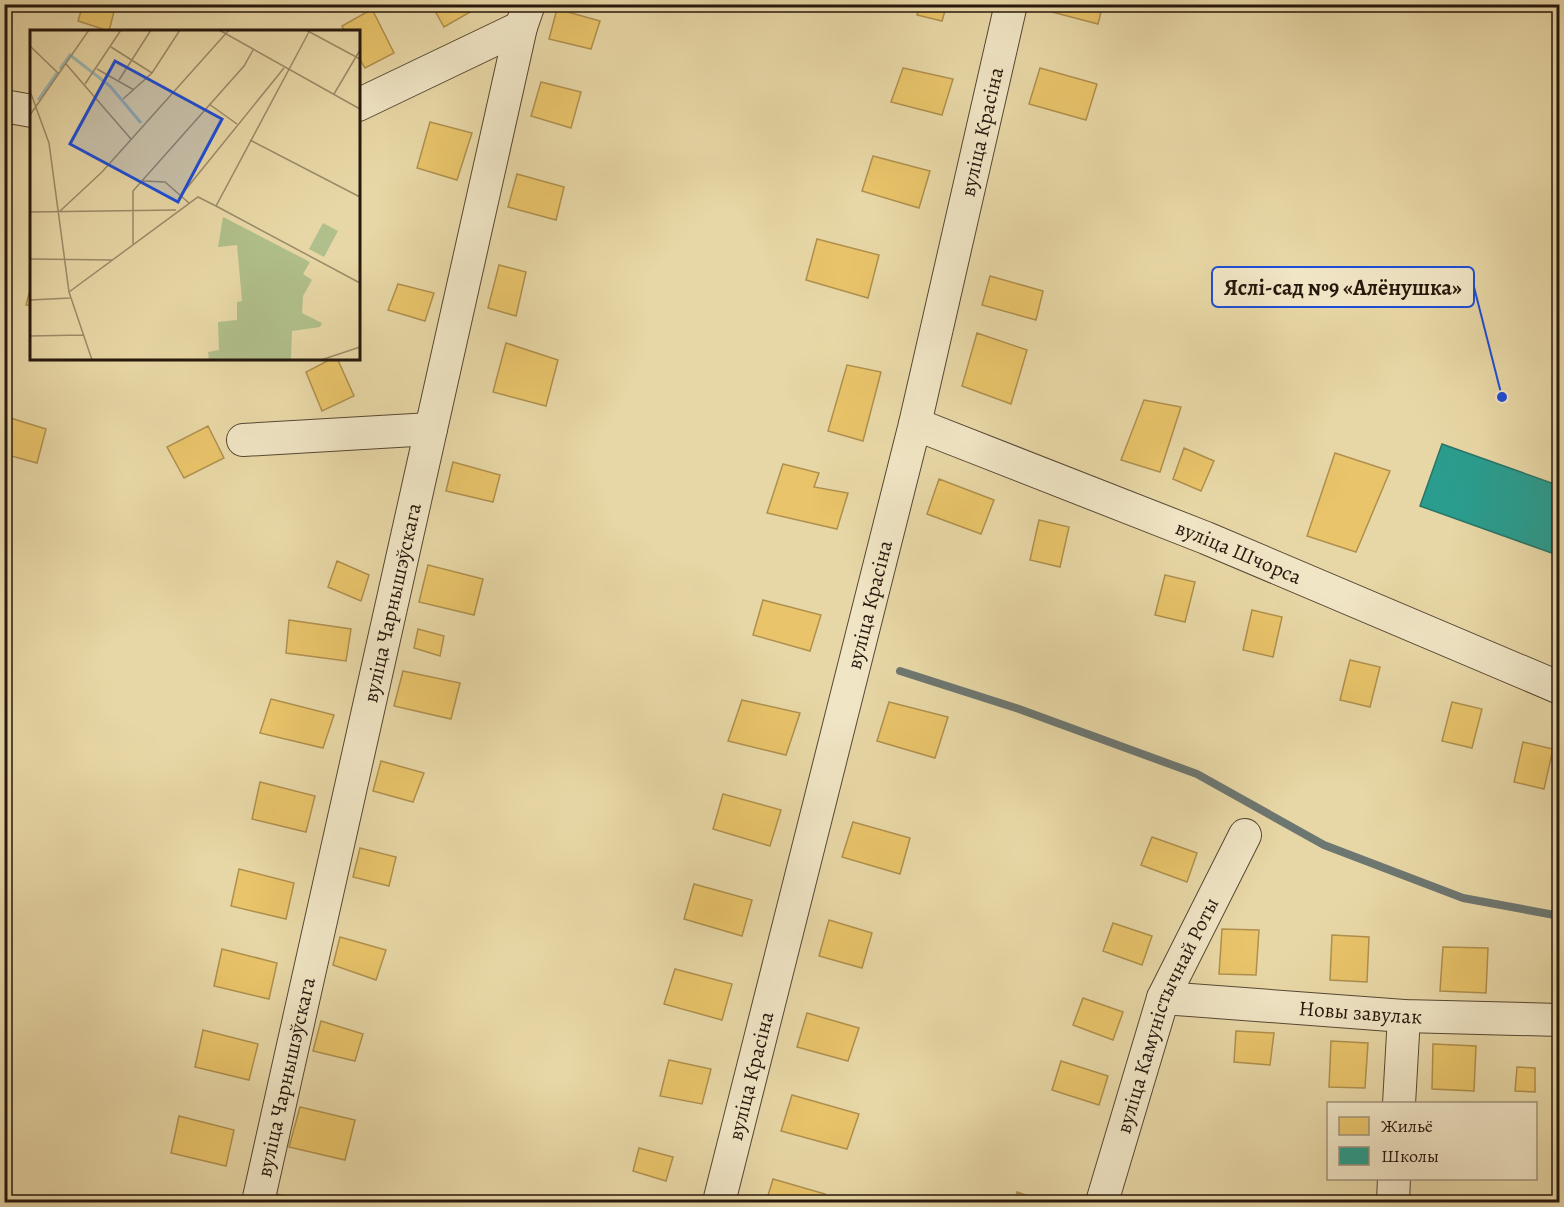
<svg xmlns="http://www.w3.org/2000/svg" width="1564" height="1207" font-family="Alegreya,serif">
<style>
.homes{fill:#e9c46a;stroke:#af904e;stroke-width:1.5}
.schools{fill:#2a9d8f;stroke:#297568;stroke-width:1.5}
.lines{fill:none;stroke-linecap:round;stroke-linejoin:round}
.stream{stroke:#6d7771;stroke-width:8}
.minor-casing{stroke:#574833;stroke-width:34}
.minor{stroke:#f0e5c5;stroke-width:32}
.labels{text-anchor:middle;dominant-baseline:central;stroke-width:6;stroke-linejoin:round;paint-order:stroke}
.street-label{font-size:21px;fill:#27180d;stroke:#f0e5c5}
.inset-river{fill:none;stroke:#9cb7b3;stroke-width:3}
.inset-road{fill:none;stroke:#9b8b69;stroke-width:1.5}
.view{fill:#1d4ed8;fill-opacity:0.15;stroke:#1d4ed8;stroke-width:3}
.inset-edge{fill:none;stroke:#27180d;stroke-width:3}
.leader{fill:none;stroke:#1d4ed8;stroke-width:2}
.callout-dot{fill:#1d4ed8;stroke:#f0e5c5;stroke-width:2}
.callout{fill:#f0e5c5;stroke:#1d4ed8;stroke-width:2}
.callout-label{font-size:22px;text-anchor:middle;font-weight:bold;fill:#27180d}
</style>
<rect width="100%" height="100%" fill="#e8d7a6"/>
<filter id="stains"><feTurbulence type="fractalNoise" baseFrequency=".00333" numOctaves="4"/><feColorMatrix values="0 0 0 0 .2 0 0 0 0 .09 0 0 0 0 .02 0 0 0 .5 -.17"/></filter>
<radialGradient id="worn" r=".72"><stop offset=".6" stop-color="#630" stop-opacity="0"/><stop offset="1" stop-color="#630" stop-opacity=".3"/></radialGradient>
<path class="homes" d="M83,4H116L109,31L78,21Z
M431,4H469L472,11L444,27Z
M920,4H947L942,21L917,15Z
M1054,4H1103L1098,24L1052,12Z
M372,9L394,53L365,68L358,56V32H345L342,26Z
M557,9L600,21L591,49L549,39Z
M903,68L953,79L942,115L891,102Z
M1040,68L1097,84L1086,120L1029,104Z
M541,82L581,92L571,128L531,116Z
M430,122L472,133L457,180L417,168Z
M873,156L930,171L919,208L862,191Z
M517,174L564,187L556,220L508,207Z
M817,239L879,255L868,298L806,280Z
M499,265L526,272L516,316L488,308Z
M990,276L1043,291L1036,320L982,305Z
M32,282V306L26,305Z
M398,284L434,293L425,321L388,310Z
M977,333L1027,350L1011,404L962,386Z
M506,343L558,360L546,406L493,392Z
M333,358H337L354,396L322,411L306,372Z
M847,365L881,372L863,441L828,431Z
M1144,400L1181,407L1160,472L1121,460Z
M4,416L46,429L37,463L4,454Z
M208,426L224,458L184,478L167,447Z
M1184,448L1214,461L1201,491L1173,479Z
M1335,453L1390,471L1356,552L1307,536Z
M453,462L500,475L493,502L446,491Z
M783,464L819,473L814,487L848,493L837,529L767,513Z
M939,479L994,500L981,534L927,514Z
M1039,520L1069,527L1060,567L1030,560Z
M337,561L369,575L361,601L328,587Z
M428,565L483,579L474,615L419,602Z
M1165,575L1195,582L1185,622L1155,615Z
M763,600L821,615L810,651L753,635Z
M1252,610L1282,617L1273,657L1243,650Z
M289,620L351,629L346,661L286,653Z
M418,629L444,636L440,656L414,648Z
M1350,660L1380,667L1370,707L1340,700Z
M403,671L460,683L451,719L394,706Z
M271,699L334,715L323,748L260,733Z
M742,700L800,713L786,755L728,741Z
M889,702L948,717L935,758L877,741Z
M1452,702L1482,709L1472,748L1442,741Z
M1523,742L1553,749L1544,789L1514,782Z
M381,761L424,773L413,802L373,791Z
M260,782L315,796L306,832L252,819Z
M723,794L781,810L770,846L713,829Z
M853,822L910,838L900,874L842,857Z
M1152,837L1197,853L1187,882L1141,865Z
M360,848L396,857L389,886L353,877Z
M239,869L294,883L286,919L231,906Z
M694,884L752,900L742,936L684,919Z
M829,920L872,933L862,968L819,956Z
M1113,923L1152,936L1142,965L1103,951Z
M1222,929L1259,930L1256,975L1219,974Z
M1332,935L1369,937L1367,982L1330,980Z
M340,937L386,950L376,980L333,965Z
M1443,947L1488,948L1486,993L1440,991Z
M222,949L277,963L269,999L214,986Z
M675,969L732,984L722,1020L664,1004Z
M1083,998L1123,1012L1113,1040L1073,1025Z
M807,1013L859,1028L848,1061L797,1047Z
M321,1021L363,1034L355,1061L313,1051Z
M203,1030L258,1044L249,1080L195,1067Z
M1236,1031L1274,1033L1270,1065L1234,1062Z
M1331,1041L1368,1043L1365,1088L1329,1087Z
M1433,1044L1476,1046L1474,1091L1432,1089Z
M669,1060L711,1069L702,1104L660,1096Z
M1061,1061L1108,1076L1099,1105L1052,1090Z
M1517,1067L1535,1068V1092L1515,1091Z
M792,1095L859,1114L847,1149L781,1131Z
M300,1107L355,1120L345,1160L289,1147Z
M179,1116L234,1130L226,1166L171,1153Z
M639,1148L673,1157L666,1181L633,1171Z
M773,1179L825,1194L822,1202H766Z
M1017,1192L1045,1202H1014Z
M276,1194L314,1202H274Z"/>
<path class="schools" d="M1442,444L1560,486V556L1420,506Z"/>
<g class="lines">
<path class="stream" d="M900,671L1019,709L1197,774L1324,845L1463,898L1560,916"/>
<g class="minor-casing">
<g id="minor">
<path d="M358,105L521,27"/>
<path d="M4,106L32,111"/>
<path id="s1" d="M915,424L1206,538L1560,688"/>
<path d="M243,440L431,429"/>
<path id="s2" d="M1163,998L1404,1016L1560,1020"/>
<path d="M1399,1104L1404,1016"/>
<path id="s3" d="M258,1202L521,27L529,4"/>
<path id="s4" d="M719,1202L915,424L1011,4"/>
<path id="s5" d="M1102,1202L1163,998L1245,835"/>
<path d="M1393,1202L1394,1178"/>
</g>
</g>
<use href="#minor" class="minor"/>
</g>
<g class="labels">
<g class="street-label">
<text stroke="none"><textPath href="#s4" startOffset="1102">вуліца Красіна</textPath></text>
<text stroke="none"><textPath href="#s1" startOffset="348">вуліца Шчорса</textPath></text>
<text stroke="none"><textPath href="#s3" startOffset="614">вуліца Чарнышэўскага</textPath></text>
<text stroke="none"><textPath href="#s4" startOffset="616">вуліца Красіна</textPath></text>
<text stroke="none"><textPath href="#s2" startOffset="198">Новы завулак</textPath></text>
<text stroke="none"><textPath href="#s5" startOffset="198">вуліца Камуністычнай Роты</textPath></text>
<text stroke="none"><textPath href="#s4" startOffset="130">вуліца Красіна</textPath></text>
<text stroke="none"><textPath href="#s3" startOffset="128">вуліца Чарнышэўскага</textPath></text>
</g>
</g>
<g transform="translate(30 30)">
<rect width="330" height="330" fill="#e8d7a6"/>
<path d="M193,187L280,232L273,244L282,250L273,266L272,283L292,293L290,297L262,301L261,330H179L178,322L189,320L188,292L207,290V272L212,271L207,215L188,217ZM293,193L308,201L294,227L279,219Z" fill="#b0bf8b"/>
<path class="inset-river" d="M30,39L40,25L80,56L111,93M8,70L27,43"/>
<path class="inset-road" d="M189,0L330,79M276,0L330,29M0,16L29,44M81,17L122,43M36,34L101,109M67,39L104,60M89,50L121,0M55,54L91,0M0,61L19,113L39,262L62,330M304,64L330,20M93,69L122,43L150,0M179,74L207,94M0,85L59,0M220,110L330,167M113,151L135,152L159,173M152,164L254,38M186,176L330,253M0,182L146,180M29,182L72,142L199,0M103,215V161L214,36L223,20M0,229L82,230M39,262L168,167L186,176L280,0M0,270L40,268M0,306L53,305M291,330L330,317"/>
<path class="view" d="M85,31L192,89L148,172L40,114Z"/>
<rect width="330" height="330" class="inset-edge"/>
</g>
<path class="leader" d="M1502 397L1474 287"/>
<circle class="callout-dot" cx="1502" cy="397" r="6"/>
<rect class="callout" x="1212" y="267" width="262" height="40" rx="6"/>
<g class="callout-label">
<text x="1343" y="295">Яслі-сад №9 «Алёнушка»</text>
</g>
<rect width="1564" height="1207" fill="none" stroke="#e8d7a6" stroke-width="24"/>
<rect x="6" y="6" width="1552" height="1195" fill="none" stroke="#27180d" stroke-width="3"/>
<rect x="12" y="12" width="1540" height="1183" fill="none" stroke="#27180d" stroke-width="1.5"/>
<rect x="1327" y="1102" width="210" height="78" fill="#f0e5c5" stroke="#a0937b" stroke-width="1.5"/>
<rect x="1339" y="1117" width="30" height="18" fill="#e9c46a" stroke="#a0937b" stroke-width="1.5"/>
<text x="1381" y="1132" font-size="18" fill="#27180d">Жильё</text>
<rect x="1339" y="1147" width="30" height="18" fill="#2a9d8f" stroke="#a0937b" stroke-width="1.5"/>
<text x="1381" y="1162" font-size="18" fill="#27180d">Школы</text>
<rect width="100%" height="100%" filter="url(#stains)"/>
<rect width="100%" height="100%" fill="url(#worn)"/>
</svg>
